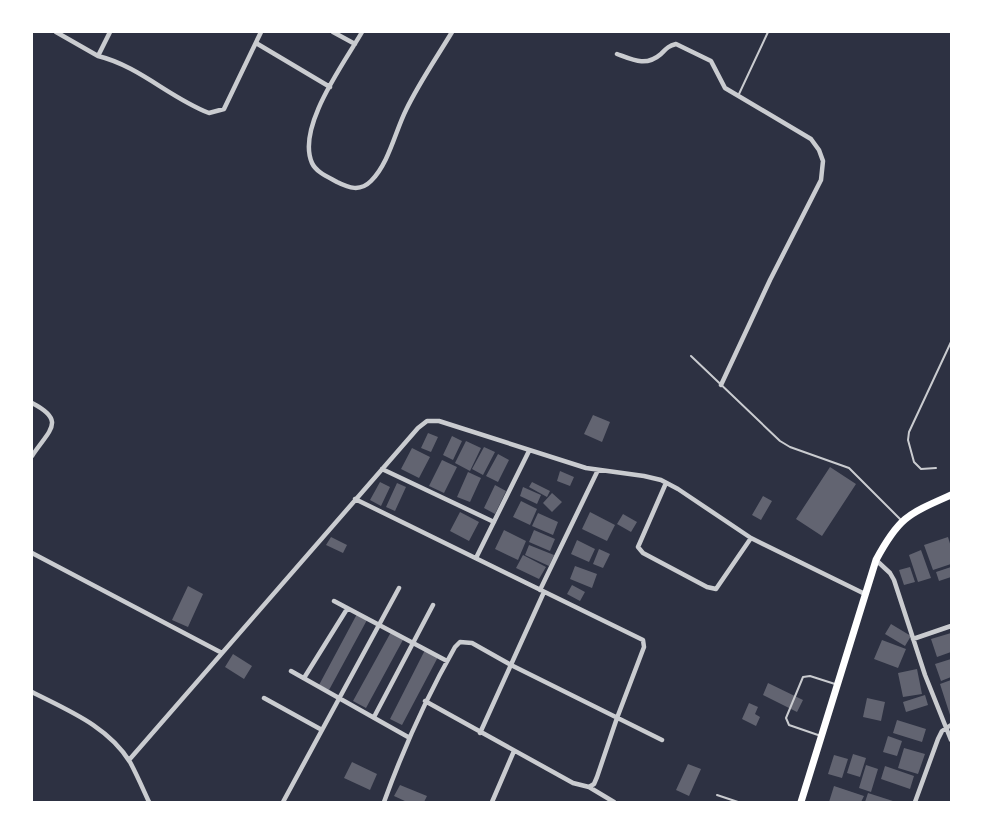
<svg xmlns="http://www.w3.org/2000/svg" width="983" height="834" font-family="Jost,sans-serif">
<style>
.building{fill:#626471}
.lines{fill:none;stroke-linecap:round;stroke-linejoin:round}
.service{stroke:#caccd0;stroke-width:2}
.minor{stroke:#caccd0;stroke-width:4.5}
.trunk{stroke:#fff;stroke-width:7}
</style>
<rect width="100%" height="100%" fill="#2d3142"/>
<path class="building" d="M593,415L610,422L602,442L584,434Z
M428,433L438,437L431,452L421,448Z
M452,436L462,441L453,460L443,455Z
M466,441L481,448L470,471L455,463Z
M484,447L495,452L483,475L472,469Z
M412,448L430,457L419,478L401,469Z
M498,454L509,460L498,482L486,476Z
M442,460L457,467L444,493L429,486Z
M830,467L856,484L822,536L796,519Z
M560,471L574,477L570,486L557,481Z
M468,472L481,478L470,502L457,497Z
M380,482L390,487L381,506L370,500Z
M532,482L550,491L547,497L529,487Z
M397,483L406,487L395,511L386,507Z
M495,485L506,491L495,514L484,508Z
M523,487L541,495L537,504L520,496Z
M552,493L562,502L552,512L543,503Z
M763,496L772,501L761,520L752,515Z
M521,501L537,509L530,525L513,517Z
M460,512L479,522L469,541L450,531Z
M590,512L615,525L607,541L582,529Z
M538,513L558,522L553,535L532,526Z
M623,514L637,522L631,532L617,524Z
M504,530L526,541L518,560L495,549Z
M534,530L555,539L550,551L529,542Z
M331,537L347,545L343,553L326,545Z
M948,537L951,547V564L933,570L924,545Z
M577,540L595,549L589,562L571,554Z
M529,545L554,555L549,566L525,555Z
M599,549L610,554L603,568L593,564Z
M921,550L931,578L918,582L909,555Z
M523,555L546,567L539,579L516,568Z
M575,566L597,574L592,588L570,579Z
M910,567L915,582L904,585L899,570Z
M951,567V577L939,581L936,572Z
M572,585L585,592L580,601L567,594Z
M188,586L203,594L188,627L172,620Z
M357,614L367,620L329,690L319,685Z
M891,624L911,636L905,646L885,634Z
M391,632L404,638L366,708L353,701Z
M951,633V652L937,657L931,639Z
M882,640L906,649L898,668L874,659Z
M425,650L438,657L402,725L390,719Z
M233,654L252,666L244,679L225,667Z
M951,659V677L941,681L935,664Z
M917,669L922,694L903,697L898,673Z
M951,680V718L940,684Z
M768,683L803,700L797,712L763,695Z
M925,695L928,705L906,712L903,702Z
M867,698L885,702L881,721L863,717Z
M749,703L758,707L755,714L760,717L756,726L742,719Z
M897,720L926,729L922,742L893,733Z
M888,736L902,741L897,756L883,752Z
M904,748L925,754L918,774L898,768Z
M853,754L866,758L860,777L847,773Z
M834,755L848,759L842,778L828,774Z
M352,762L377,774L370,790L344,778Z
M688,764L701,769L689,796L676,790Z
M866,765L878,769L871,792L859,788Z
M885,766L914,776L910,789L881,779Z
M400,785L427,796L424,802H407L394,796Z
M834,786L864,796L861,802H829Z
M868,793L896,802H865Z"/>
<g class="lines">
<path class="service" d="M739,94L768,32
M691,356L780,441L790,447L849,468L901,520
M936,468L921,469L914,462L908,440L909,432L951,342
M818,735L789,725L786,718L803,677L810,676L835,684
M717,795L738,802"/>
<path class="minor" d="M56,32L98,56
M110,32L98,56C139,66 170,98 209,113L224,109L261,32
M333,32L355,44
M362,32C345,62 296,127 312,163C316,172 328,177 337,182C349,188 360,192 371,181C389,163 395,132 406,110C419,83 437,57 452,32
M256,43L330,87
M617,54C633,60 646,67 661,54C666,49 668,46 676,44L711,61L725,88L811,139L819,150L823,161L821,180L770,280L721,385
M32,403C67,421 49,430 32,456
M382,469L494,522
M666,483L638,547L643,553L707,587L716,589L751,538
M355,499L643,640L644,647L617,718L597,777L594,784L589,787
M32,553L222,653
M476,558L529,451
M876,560L890,573L894,580L925,675L951,740
M540,590L598,470
M334,601L447,661
M913,639L951,626
M291,671L408,737
M304,678L347,609
M32,692C67,710 108,726 130,762C137,775 143,789 149,802
M264,698L322,730
M425,701L573,783L589,787L614,802
M374,717L433,605
M480,733L544,592
M129,760L418,428L427,421H439L586,468L644,476L661,480L678,489L751,538L865,594
M283,802L399,588
M384,802C404,747 426,698 455,647L460,642L472,643L511,665L662,740
M492,802L514,751
M915,802L938,739L942,731L951,725"/>
<path class="trunk" d="M801,802L876,560C899,517 908,514 951,495"/>
</g>
<rect width="983" height="834" fill="none" stroke="#ffffff" stroke-width="66"/>
</svg>
